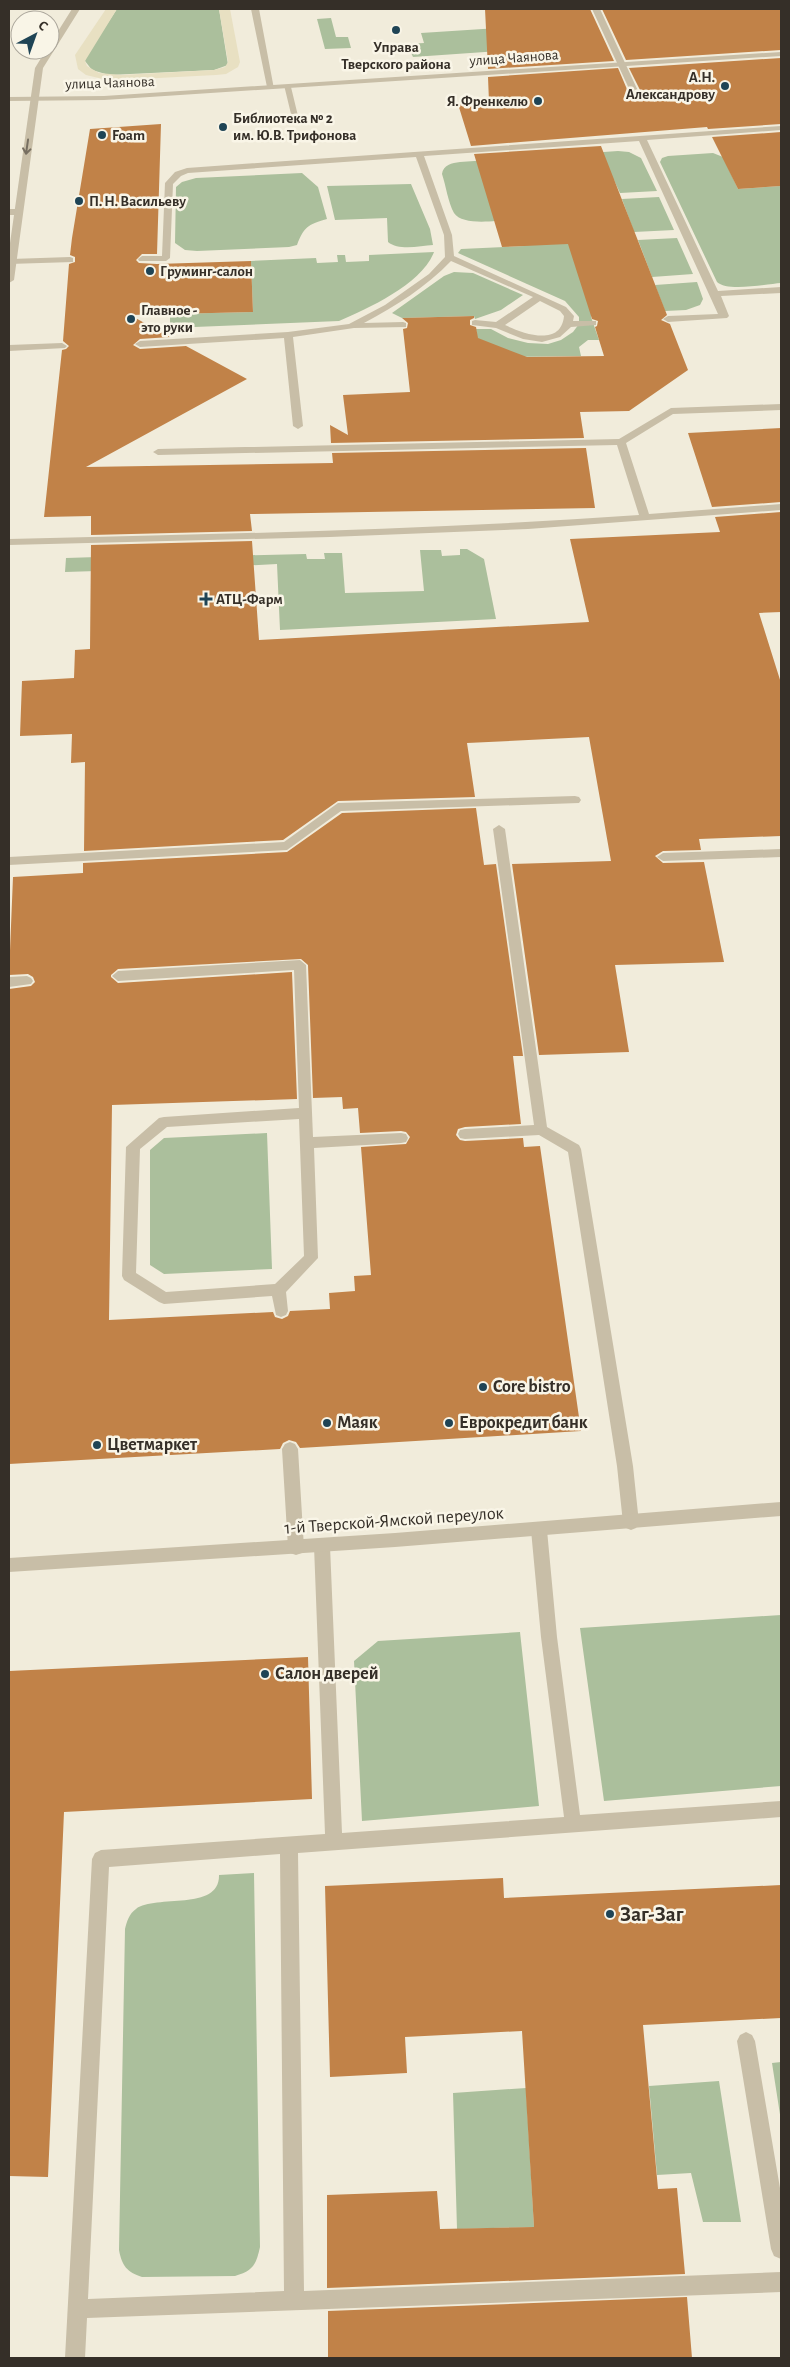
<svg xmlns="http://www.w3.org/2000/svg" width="790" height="2367" font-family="'Alegreya Sans',sans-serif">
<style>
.green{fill:#abbf9c}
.plaza{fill:#e8e0c2}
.building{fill:#c18248;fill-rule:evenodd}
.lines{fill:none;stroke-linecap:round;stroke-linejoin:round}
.service{fill:#c8bea7;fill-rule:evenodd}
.minor{fill:#c8bea7;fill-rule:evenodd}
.tertiary{fill:#c8bea7;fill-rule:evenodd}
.oneway{stroke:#776f61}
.poi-dot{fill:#1f4455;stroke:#f9f5e7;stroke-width:2}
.labels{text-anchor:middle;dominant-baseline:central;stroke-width:5;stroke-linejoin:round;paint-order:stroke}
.far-poi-label{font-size:15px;font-weight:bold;fill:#352f28;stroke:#f9f5e7;text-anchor:start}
.far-street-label{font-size:15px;fill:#352f28;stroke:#f9f5e7}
.poi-label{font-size:18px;font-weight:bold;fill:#352f28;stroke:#f9f5e7;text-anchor:start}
.street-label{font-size:18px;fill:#352f28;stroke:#f9f5e7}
.near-poi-label{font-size:21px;font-weight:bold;fill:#352f28;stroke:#f9f5e7;text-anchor:start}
</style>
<rect width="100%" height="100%" fill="#f1ecdb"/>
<path class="green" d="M117,9H219L228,65L214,70L109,75L92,70L85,61L86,56Z
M331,18L336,37H348L351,48L325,49L317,19Z
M547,25L588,45L413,57L407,44L424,43L421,33Z
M618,151L629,152L641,158L657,191L620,193L614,180L591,317L599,340H588L579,347L581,356L505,357L478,344L476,329H491L508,338L528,343L548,344L561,340L573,332L579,324V317L565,301L458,253L461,249L525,246L516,219C501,220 463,227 454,213C448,202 446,186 442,174C443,165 452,163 460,162Z
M713,153L723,157L738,189L781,186V283C767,284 727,292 717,282L660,162L662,158L668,156Z
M302,173L318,187L327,219C307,225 304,227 297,245L289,247L197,251L185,250L175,243L176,187L182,182L196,178Z
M411,184L430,229L433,245C420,246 399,251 388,242L387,218L335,220L327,186Z
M659,197L674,230L634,232L622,199Z
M677,238L693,274L652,277L638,240Z
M434,252C422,284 369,308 339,321L170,328V314L253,312L251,261L316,258L317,263L338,262L337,255H345L346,262L369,261V255Z
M454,272L473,273L523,295L501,310L475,319L474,316L402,318L392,313L444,276Z
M697,282L703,299L700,305L686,310L665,311L655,285Z
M460,549H467L484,559L496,619L280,630L277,564L218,567L216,556L306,554L307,559H325L324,553H342L345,593L424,591L420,550H441L442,556L460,555Z
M129,556L128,570L65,572L66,558Z
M267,1133L272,1269L164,1274L150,1265V1150L164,1138Z
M781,1615V1786L604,1801L580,1628Z
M520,1632L539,1806L362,1821L354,1661L378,1641Z
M254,1873L260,2247C256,2265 253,2271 235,2276L142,2277C127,2272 122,2266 119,2250L125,1929C127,1921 129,1914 136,1909C156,1894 220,1912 219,1875Z
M781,2062V2121L772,2063Z
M719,2081L741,2222H703L691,2173L657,2175L649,2086Z
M526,2088L534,2227L457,2229L453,2093Z"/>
<path class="plaza" d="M106,9H117L85,61L87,66L99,73L121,75L214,70L225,67L228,62L219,9H230L240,62L238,67L226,74L216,75L120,80H107L86,75L78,69L75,55Z"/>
<path class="building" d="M485,9H590L614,61L488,69Z
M602,9H781V50L626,60Z
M781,58V124L708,129L707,127L471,146L458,104L489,102L488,77L618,68L629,94L637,97L641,92L629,68Z
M161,124L157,254H142L136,260L139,263L157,264L251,261L253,312L130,315L170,337L140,339L133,345L140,349L186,346L247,379L86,467L333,463L332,453L586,448L595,508L250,514L252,531L91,535V516L44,517L62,350L66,349L69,346L63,341L69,264L75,262V257L70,255L72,238L90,129Z
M781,132V186L738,189L712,137Z
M601,146L667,315L661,320L670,324L688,370L629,411L580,412L584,438L331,443L330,425L348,435L343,395L410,392L403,329L407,328L408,323L402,318L474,316V318L470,320V325L476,327L478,338L527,357L604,356L595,327L597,326L598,321L592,319L568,244L502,247L474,154Z
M781,428V502L712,507L688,433Z
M781,512V612L759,613L781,683V836L699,839L701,850L663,851L655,856L663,863L704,862L724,962L615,965L629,1052L539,1055L512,864L611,861L589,737L467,743L475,797L338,801L283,840L84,851L85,762L71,763L72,734L20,736L22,681L74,678L75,650L90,649L91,545L252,541L259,640L589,622L570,539L720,532L715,517Z
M476,808L484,865L496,864L523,1056H513L521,1124L465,1127L458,1129L456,1135L460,1140L465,1141L523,1138L524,1147L540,1146L581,1431L300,1448L296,1442L289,1440L283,1443L280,1449L9,1464V989L31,986L35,982L33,977L28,974L9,975L13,877L83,873V863L287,852L342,813ZM301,959L308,965L313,1098L342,1097L343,1109L358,1108L360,1133L401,1131L406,1132L410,1137L406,1144L361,1147L371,1275L354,1276L355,1291L329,1293L330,1309L290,1311L288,1316L282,1319L275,1317L273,1312L109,1320L112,1105L297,1099L292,972L118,983L111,977V975L118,969Z
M308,1657L312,1799L64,1812L48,2177L9,2176V1671Z
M503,1878L504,1898L781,1885V2018L643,2025L658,2189L677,2188L685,2274L327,2288V2195L437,2191L440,2229L534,2227L522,2031L405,2037L407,2073L330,2077L325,1886Z
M687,2297L692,2358H328V2311Z"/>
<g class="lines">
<path class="service" d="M251,9H259L274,89L267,87Z
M592,9H600L639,93L638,95L631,93Z
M284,85L291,87L298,116L291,114Z
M781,126V130L647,140L718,291L781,287V293L721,296L729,316L727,318L668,322L663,319L668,316L718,314L639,141L424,156L452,235L454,256L566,307L574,316L573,321H596V325L571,327L560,337L542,342L523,339L496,328L472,325V321L475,320L496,322L533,297L451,261C426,287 396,306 364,323L403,322L406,323V327L354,328L293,337L303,426L298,429L293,426L284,338L140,347L135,344L140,341L288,332L349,324L385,305L429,274L445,257L444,235L416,157L188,173L181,176L173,184L170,258L166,261H139L138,259L142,256H162L165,183L175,172L187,168ZM540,301L560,311L564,316C561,348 522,333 505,325Z
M9,209H18L22,212L18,215H9Z
M70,257L73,258V262L9,264V260L11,259Z
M62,343L67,346L65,348L9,351V345Z
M781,404V410L673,414L626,443L649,514L781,504V510L528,529L330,537L9,545V539C219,534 429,530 639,515L617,445L158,455L153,452L158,449L619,439L671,408Z
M575,796L579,797L581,800L579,803L341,811L287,850L9,865V857L284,842L338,803Z
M499,825L505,829L547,1127L579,1145L581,1149L633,1466L639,1523L636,1528L631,1530L626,1528L623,1523L617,1466L568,1152L539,1135L465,1139L460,1138L458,1134L460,1130L465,1129L534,1125L493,829Z
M781,849V857L663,861L657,857L663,853Z
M300,960L306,965L313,1137L401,1133L406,1134L408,1138L406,1142L401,1143L314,1148L318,1258L286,1292L288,1311L286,1315L281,1317L276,1315L272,1296L164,1304L159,1302L124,1280L122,1276L126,1147L159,1118L164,1117L299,1108L294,970L118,981L112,976L118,971ZM299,1119L304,1256L275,1284L166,1292L136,1273L140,1149L167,1127Z
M27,976L31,978L33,981L31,984L9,987V977Z
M290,1442L295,1444L298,1449L304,1548L302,1553L296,1555L290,1553L288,1548L282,1449L285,1444Z
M539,1523L544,1525L547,1530L557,1637L580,1815L781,1801V1817L298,1853L304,2291L781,2272V2292L87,2318L85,2358H65L92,1859L95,1853L101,1850L325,1834L314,1546L316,1541L322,1539L328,1541L330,1546L342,1833L564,1817L541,1637L531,1530L534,1525ZM280,1854L284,2291L88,2299L109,1867Z
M746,2032L752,2035L755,2041L781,2194V2259L774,2256L771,2249L737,2041L740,2035Z"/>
<path class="minor" d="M72,9H80L43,68L14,280L9,283V250L35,68L46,50H50V44Z
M781,1502V1516L395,1547L9,1572V1558L395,1533Z"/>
<path class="tertiary" d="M781,52V56L104,100L9,101V97L104,96Z"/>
</g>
<defs><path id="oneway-shaft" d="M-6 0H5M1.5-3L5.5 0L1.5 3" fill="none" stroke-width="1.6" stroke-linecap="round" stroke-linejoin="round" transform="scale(1.25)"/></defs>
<use class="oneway" href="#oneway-shaft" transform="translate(27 147) rotate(98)"/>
<g class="poi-dot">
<circle cx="396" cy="30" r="5"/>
<circle cx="725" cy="86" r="5"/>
<circle cx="538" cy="101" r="5"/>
<circle cx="223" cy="127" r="5"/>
<circle cx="102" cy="135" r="5"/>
<circle cx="79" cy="201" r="5"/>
<circle cx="150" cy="271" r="5"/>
<circle cx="131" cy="319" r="5"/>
<path d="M203.5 591.5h5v5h5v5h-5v5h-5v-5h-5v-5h5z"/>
<circle cx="483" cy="1387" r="5"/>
<circle cx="327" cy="1423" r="5"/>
<circle cx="449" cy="1423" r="5"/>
<circle cx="97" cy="1445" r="5"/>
<circle cx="265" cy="1674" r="5"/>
<circle cx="610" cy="1914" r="5"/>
</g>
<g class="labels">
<g class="far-poi-label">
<text x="396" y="47" text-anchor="middle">Управа<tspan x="396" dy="17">Тверского района</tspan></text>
<text x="715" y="77" text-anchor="end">А.Н.<tspan x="715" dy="17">Александрову</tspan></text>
<text x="528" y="101" text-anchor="end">Я. Френкелю</text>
<text x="233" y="118">Библиотека № 2<tspan x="233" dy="17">им. Ю.В. Трифонова</tspan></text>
<text x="112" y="135">Foam</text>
<text x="89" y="201">П. Н. Васильеву</text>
<text x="160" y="271">Груминг-салон</text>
<text x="141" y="310">Главное -<tspan x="141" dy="17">это руки</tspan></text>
<text x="216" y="599">АТЦ-Фарм</text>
</g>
<g class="far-street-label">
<text transform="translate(514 58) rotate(-4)">улица Чаянова</text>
<text transform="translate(110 83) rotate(-2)">улица Чаянова</text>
</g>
<g class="poi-label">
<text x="493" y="1387">Core bistro</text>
<text x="337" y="1423">Маяк</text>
<text x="459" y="1423">Еврокредит банк</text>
<text x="107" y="1445">Цветмаркет</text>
<text x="275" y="1674">Салон дверей</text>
</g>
<g class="street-label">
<text transform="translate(394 1521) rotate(-4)">1-й Тверской-Ямской переулок</text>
</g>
<g class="near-poi-label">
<text x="620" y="1914">Заг-Заг</text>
</g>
</g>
<rect width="790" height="2367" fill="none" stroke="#352f28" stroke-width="20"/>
<g transform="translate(35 35) rotate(41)"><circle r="24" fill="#f9f5e7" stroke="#aba69b"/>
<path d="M0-4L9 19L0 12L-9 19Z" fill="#1f4455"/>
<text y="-8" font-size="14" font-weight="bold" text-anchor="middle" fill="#352f28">С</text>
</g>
</svg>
